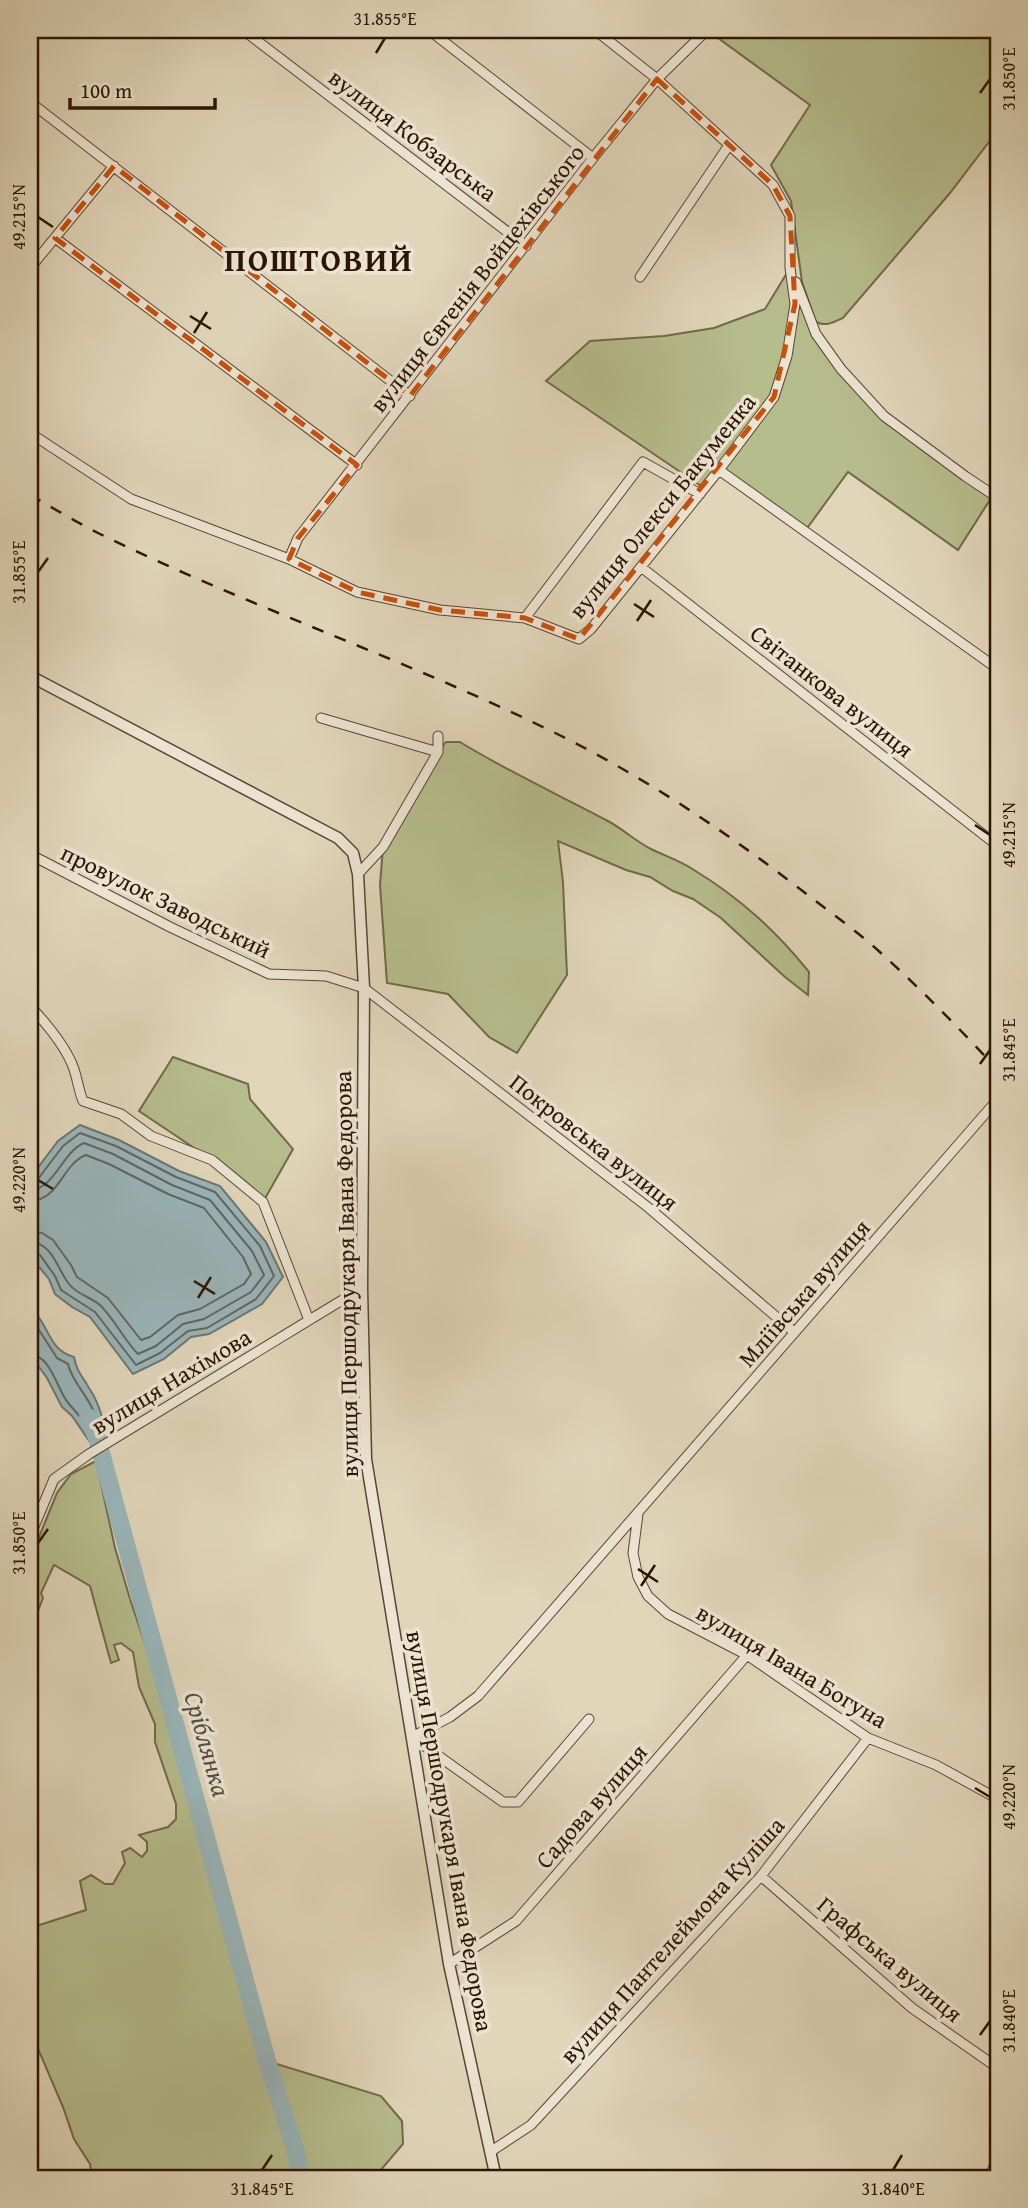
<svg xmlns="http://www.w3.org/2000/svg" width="1028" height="2208" font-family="'Gentium Book Plus',serif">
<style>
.green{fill:#b6bd8d;stroke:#716a48;stroke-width:2}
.water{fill:#99b6bb;stroke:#6d7671;stroke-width:2}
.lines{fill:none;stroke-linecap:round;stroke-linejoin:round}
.shore{stroke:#62665e;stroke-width:2}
.river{stroke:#99b6bb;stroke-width:18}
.minor-casing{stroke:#594630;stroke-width:11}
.tertiary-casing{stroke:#594630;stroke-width:13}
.minor{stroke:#ece4d2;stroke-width:9}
.tertiary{stroke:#ece4d2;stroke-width:10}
.rail{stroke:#2c1602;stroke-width:2.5;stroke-dasharray:12 12;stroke-linecap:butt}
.marked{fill:none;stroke:#cc4f0a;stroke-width:5;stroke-dasharray:14 9;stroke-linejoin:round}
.ticks{fill:none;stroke:#2c1602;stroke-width:2.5}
.labels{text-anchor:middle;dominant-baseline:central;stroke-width:7;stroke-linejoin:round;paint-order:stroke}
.street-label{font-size:24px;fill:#2c1602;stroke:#ece4d2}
.water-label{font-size:26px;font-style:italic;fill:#524e43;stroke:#ece4d2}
.district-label{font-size:32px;font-weight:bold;letter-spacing:2px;fill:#2c1602;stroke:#ece4d2}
.neatline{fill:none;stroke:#2c1602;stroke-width:2.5}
.ticks-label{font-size:18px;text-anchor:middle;fill:#2c1602}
</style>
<rect width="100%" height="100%" fill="#e1d6ba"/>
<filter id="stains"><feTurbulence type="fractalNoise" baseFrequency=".00286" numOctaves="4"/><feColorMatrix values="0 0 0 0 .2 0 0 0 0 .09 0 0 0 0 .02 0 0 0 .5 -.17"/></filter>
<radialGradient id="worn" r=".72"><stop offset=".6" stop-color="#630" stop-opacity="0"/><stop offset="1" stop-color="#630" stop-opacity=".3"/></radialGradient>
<path class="green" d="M707,30H998V130L950,193L843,318C834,322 826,327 816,322L802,282L791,201L771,165L810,105Z
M790,268L815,334L884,416L993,495L958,550L848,472L805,531L719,470L704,488L546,381L590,341L664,336L714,328L765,309Z
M446,742H460C507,771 557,794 606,820C622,828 635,841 651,849C665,856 681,861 694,870C740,898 775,930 809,972L808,995L785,977L721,918L693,899L673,891L650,877L626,870L558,841L563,882L567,975L517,1053L489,1037L448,994L387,983L380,885L383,847L438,752Z
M173,1057L248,1084L250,1099L293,1149L263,1202L212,1160L139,1111Z
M96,1461L115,1548L130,1599L159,1686L205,1847L221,1892L267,2061L381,2096L402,2121L403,2144L374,2178H92L90,2164L74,2139L63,2107L30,2030V1928L86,1910L80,1881L91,1875L105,1884H113L125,1863L122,1852L130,1848L142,1857L147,1851V1842L139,1835L168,1827L176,1819V1804L155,1742V1724L139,1687L133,1652L121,1643L114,1645L119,1660L111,1663L90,1586L54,1565L41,1593L43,1598L30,1631L32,1554L57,1493L71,1474Z"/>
<path class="water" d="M80,1125L119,1140L179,1171L220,1186L266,1242L283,1277L262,1304L209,1334L191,1337L164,1359L133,1374L90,1317L72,1307L55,1294L49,1279L30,1256V1178L58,1141Z
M30,1307C49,1323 48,1351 74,1357C77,1373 82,1375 89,1388C98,1401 102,1416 106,1431L90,1442L72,1416L62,1407L47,1378L36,1363L30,1359Z"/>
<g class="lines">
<path class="shore" d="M30,1182L38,1179L63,1146L80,1133L116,1146L176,1177L215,1192L260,1246L274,1276L256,1299L207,1328L188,1331L160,1353L136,1365L95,1312L61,1290L55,1276L40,1255L30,1251
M30,1190C55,1189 62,1152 84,1143L113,1154L172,1185L210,1200L252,1251L264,1275L251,1292L204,1319L183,1324L156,1346L138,1354C124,1340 115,1320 101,1306C92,1297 77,1295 69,1284C57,1269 53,1243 30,1242
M30,1201C60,1200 62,1164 86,1155L109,1164L168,1194L204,1208L243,1257L251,1274L244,1284L200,1309L178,1315L150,1337L141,1340L108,1298L77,1277L71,1265L53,1240L42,1233L30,1231
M30,1316L57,1358L68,1364C73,1387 99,1404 96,1429L90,1430C84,1421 77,1413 69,1404C57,1391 52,1356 30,1354"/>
<path class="river" d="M88,1417L97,1438L267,2061L295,2148L302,2178"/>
<g class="minor-casing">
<path id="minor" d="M243,30L526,246
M429,30L593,158
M30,102L410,396
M55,238L357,465
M30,268L114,166
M640,277L729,145
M796,282L816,334L841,369L884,416L965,476L998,498
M30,433L131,499L289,559L357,592L440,610L525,618L579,639L591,629L719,470L774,397L787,356L795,304L790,268V216L773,185L657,79L595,30
M719,470L998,669
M289,559L298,538L593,158L657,79L707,30
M641,567L998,846
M525,618L643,462L700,494
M321,718L438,752
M35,857L170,927L269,974L326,976L364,988L649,1208L794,1332
M358,874L383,847L438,752V736
M30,1006C45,1022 63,1043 72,1064C77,1075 78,1089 83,1101L121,1114L151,1136L212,1160L263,1202L309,1320
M638,1514L633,1553L638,1577L648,1596L668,1614L747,1655L868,1738L936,1765L998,1799
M30,1536L54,1479L89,1454L362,1288
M589,1719L518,1802H503L412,1737L450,1717L478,1696L998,1099
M761,1876L912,2008L998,2068
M449,1964L516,1921L747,1655
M490,2152L531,2125L761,1876L868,1738
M989,2178L998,2158"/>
</g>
<g class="tertiary-casing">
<path id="tertiary" d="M30,676L338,838L353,853L358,874L364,988L362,1288L366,1459L449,1964L496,2178"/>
</g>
<use href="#minor" class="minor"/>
<use href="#tertiary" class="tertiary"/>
<path class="rail" d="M30,495C53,508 76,522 100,534C245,605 399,657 545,728C639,773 727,832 809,896C830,912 852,928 872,945C917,985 958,1027 998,1070"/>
</g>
<path class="marked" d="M657,79L773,185L790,216L795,304L774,397L579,639L525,618L440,610L357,592L289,559L298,538L357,465L55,238L114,166L410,396Z"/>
<path class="ticks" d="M376,53L385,38M980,93L990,79M38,217L53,227M190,316L211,329M194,333L207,312M38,572L48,558M634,604L654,617M637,621L651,600M975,825L990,835M980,1064L990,1050M38,1180L53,1189M194,1281L215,1294M198,1298L211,1277M38,1543L48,1529M638,1569L658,1582M641,1586L655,1565M975,1788L990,1797M980,2035L990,2021M262,2170L272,2155M893,2170L902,2155"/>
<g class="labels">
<g class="street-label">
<text transform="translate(413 135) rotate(37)">вулиця Кобзарська</text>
<text transform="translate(477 278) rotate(-52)">вулиця Євгенія Войцехівського</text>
<text transform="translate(662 506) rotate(-51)">вулиця Олекси Бакуменка</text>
<text transform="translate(832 691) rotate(38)">Світанкова вулиця</text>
<text transform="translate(166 901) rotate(26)">провулок Заводський</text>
<text transform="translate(594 1142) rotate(38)">Покровська вулиця</text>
<text transform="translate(346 1274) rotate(-91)">вулиця Першодрукаря Івана Федорова</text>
<text transform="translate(804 1293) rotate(-49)">Мліївська вулиця</text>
<text transform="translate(171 1381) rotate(-31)">вулиця Нахімова</text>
<text transform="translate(792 1666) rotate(31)">вулиця Івана Богуна</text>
<text transform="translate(591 1806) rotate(-49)">Садова вулиця</text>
<text transform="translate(450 1831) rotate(80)">вулиця Першодрукаря Івана Федорова</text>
<text transform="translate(672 1940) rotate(-48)">вулиця Пантелеймона Куліша</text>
<text transform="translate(890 1959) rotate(40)">Графська вулиця</text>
</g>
<g class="water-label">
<text transform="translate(208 1744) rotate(74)">Сріблянка</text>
</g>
<g class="district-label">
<text x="319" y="259">ПОШТОВИЙ</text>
</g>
</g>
<rect width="1028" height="2208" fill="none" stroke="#e1d6ba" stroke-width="77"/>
<path d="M70 98v10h145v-10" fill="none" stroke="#2c1602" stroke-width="3.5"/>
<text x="80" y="98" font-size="21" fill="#2c1602" stroke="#ece4d2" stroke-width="5" paint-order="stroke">100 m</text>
<rect x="38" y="38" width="952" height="2132" class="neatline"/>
<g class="ticks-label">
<text x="385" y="25">31.855°E</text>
<text transform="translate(1009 79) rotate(-90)" y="6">31.850°E</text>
<text transform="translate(19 217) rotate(-90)" y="6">49.215°N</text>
<text transform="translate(19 572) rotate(-90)" y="6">31.855°E</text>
<text transform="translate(1009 835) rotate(-90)" y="6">49.215°N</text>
<text transform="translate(1009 1050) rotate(-90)" y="6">31.845°E</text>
<text transform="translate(19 1180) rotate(-90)" y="6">49.220°N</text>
<text transform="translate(19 1543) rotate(-90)" y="6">31.850°E</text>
<text transform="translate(1009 1797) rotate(-90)" y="6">49.220°N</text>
<text transform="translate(1009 2021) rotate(-90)" y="6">31.840°E</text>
<text x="262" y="2195">31.845°E</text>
<text x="893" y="2195">31.840°E</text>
</g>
<rect width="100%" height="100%" filter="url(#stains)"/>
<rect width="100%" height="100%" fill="url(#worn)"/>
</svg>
